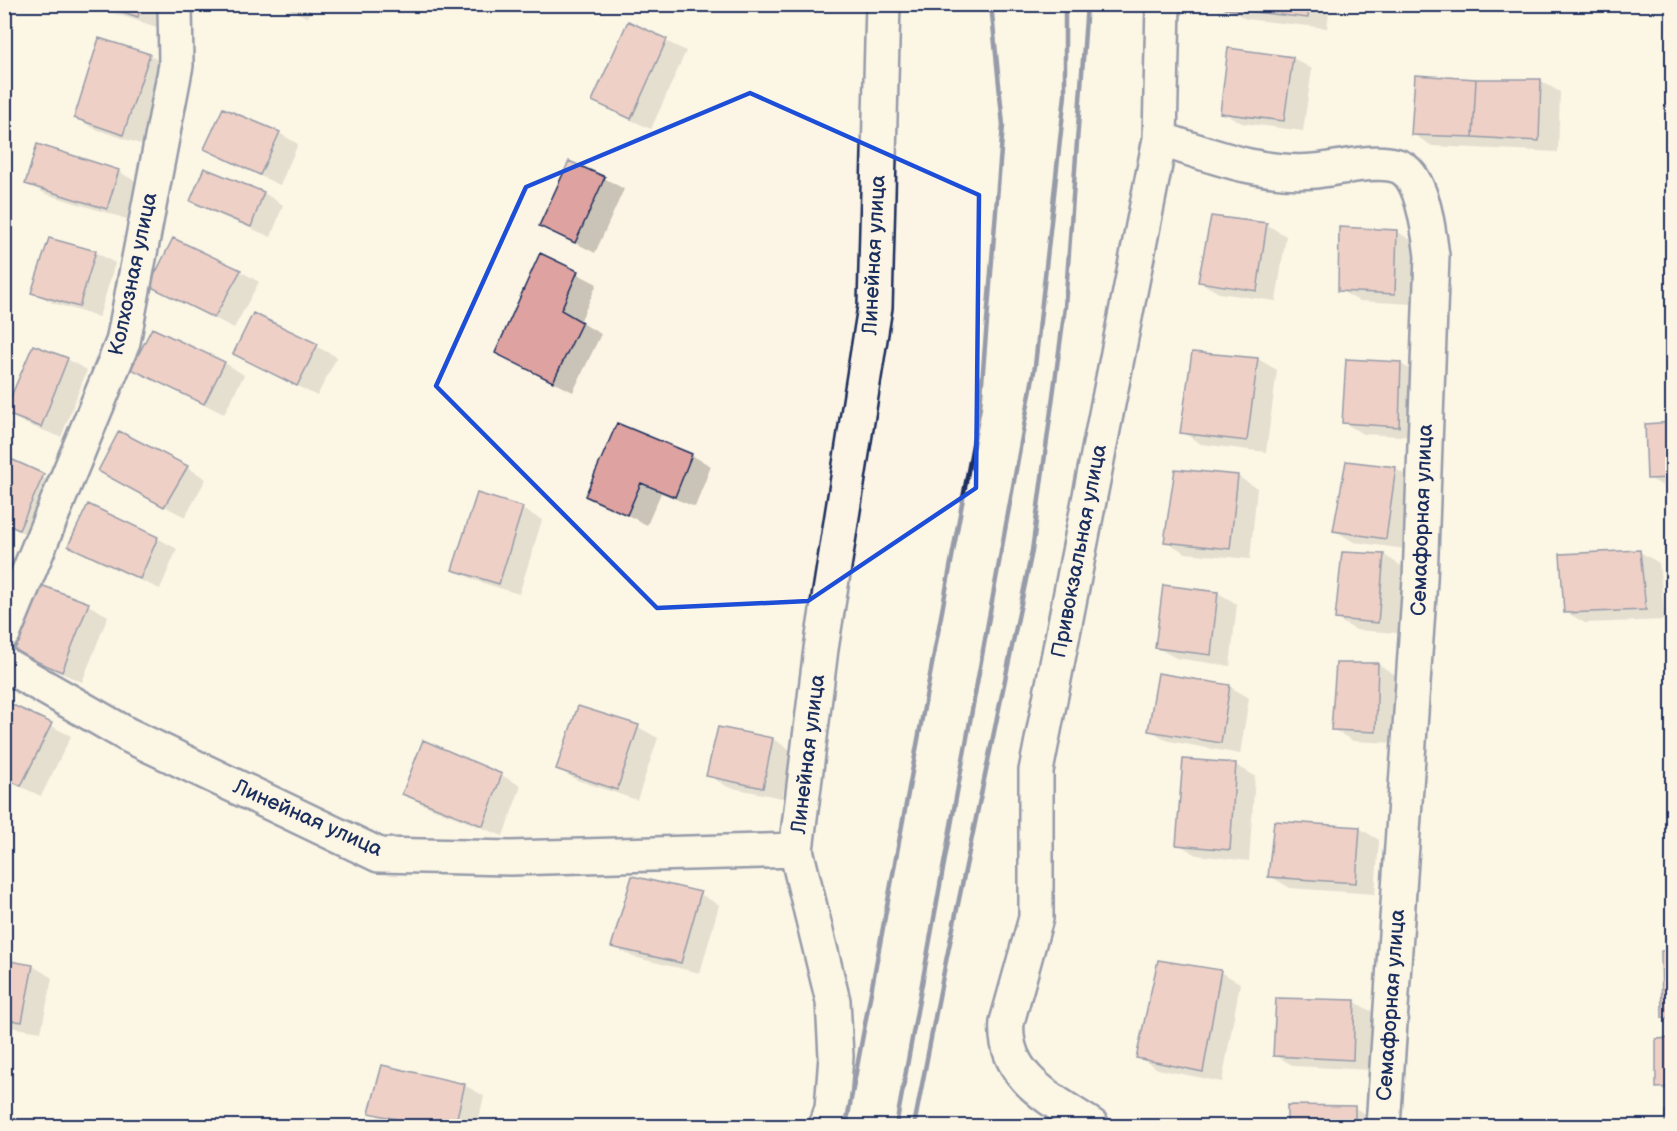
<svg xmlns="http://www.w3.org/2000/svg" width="1677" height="1131" font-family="'Balsamiq Sans',sans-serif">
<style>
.shadow{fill:#0003}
.building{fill:#dea3a1;stroke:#1b2f5e;stroke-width:1.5}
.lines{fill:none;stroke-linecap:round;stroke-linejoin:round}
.minor-casing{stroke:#1b2f5e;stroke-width:38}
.minor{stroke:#fcf5e5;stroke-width:33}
.rail{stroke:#1b2f5e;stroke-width:4.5}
.marked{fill:none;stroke:#1d4ed8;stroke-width:4.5;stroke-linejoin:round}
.labels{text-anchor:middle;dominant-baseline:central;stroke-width:4.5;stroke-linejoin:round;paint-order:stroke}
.street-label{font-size:21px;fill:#1b2f5e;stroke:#fcf5e5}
</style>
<rect width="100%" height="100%" fill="#fcf5e5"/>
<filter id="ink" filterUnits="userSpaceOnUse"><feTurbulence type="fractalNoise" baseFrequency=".0167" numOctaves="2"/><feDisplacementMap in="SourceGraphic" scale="12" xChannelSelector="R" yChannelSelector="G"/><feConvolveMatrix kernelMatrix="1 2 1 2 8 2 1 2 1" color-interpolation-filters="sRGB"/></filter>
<g filter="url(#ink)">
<path class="shadow" d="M94,4H163L157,27L104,10Z
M279,4H313L308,18Z
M1227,4H1330L1327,28L1246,19L1226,8Z
M629,23L686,51L651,129L613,112L593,101Z
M1230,50L1293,58L1312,69L1303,131L1242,123L1222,112Z
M149,55L168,66L143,145L95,129L76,118Z
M1417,77L1541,81L1560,92L1558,152L1432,146L1413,134Z
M279,133L298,144L280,185L225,160L206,149Z
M205,170L264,193L283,205L271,237L212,212L192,200Z
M118,171L138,183L127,219L46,194L26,183Z
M604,178L624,189L595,253L541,225Z
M1267,225L1286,236L1276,301L1219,293L1200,282Z
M1396,231L1416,243L1414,304L1359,301L1339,290Z
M95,252L115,263L99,317L53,303L33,292Z
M541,255L597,284L580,322L601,334L573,392L497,353Z
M240,271L259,282L234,328L171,296Z
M254,315L337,357L317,396L235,354Z
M152,330L225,363L244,375L224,414L153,379Z
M67,359L87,370L61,437L26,424L6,413Z
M1258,359L1277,370L1266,452L1201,444L1182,432Z
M1401,364L1420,375L1418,437L1363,434L1343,422Z
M4,422L13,426L4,440Z
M1672,424V489H1668L1649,478L1646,425Z
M691,455L711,466L695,507L661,493L647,525L587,495Z
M4,458L62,487L39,540L4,524Z
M187,467L206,479L185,517L119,482Z
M1395,469L1415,480L1406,549L1354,542L1334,530Z
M1237,476L1257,488L1250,559L1185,553L1166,541Z
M522,509L542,520L519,594L474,580L454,569Z
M157,538L177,549L160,589L89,557L70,546Z
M1640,552L1659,563L1665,620L1585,623L1566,612Z
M1384,555L1403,567L1398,633L1356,630L1336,619Z
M4,560L12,564L4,579Z
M1218,593L1237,604L1230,666L1176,658L1156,647Z
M88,605L108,616L82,682L36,662L16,651Z
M1378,664L1397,676L1395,743L1353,741L1333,729Z
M1229,686L1249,698L1240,754L1169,741L1149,730Z
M4,702L71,736L41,796L4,779Z
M638,727L658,738L637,800L577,780L558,769Z
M719,729L773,739L792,751L782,798L728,787L708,775Z
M1236,765L1255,776L1249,861L1197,855L1178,844Z
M501,775L521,786L503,836L424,805L404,794Z
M1359,828L1379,840L1375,894L1290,888L1270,876Z
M700,894L719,905L700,973L633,957L613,946Z
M1662,952H1672V1023L1663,1018Z
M4,961L33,966L52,978L41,1032L4,1026Z
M1220,972L1240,983L1222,1082L1158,1069L1138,1057Z
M1355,1002L1374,1013L1372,1070L1294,1066L1275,1055Z
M1657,1040H1672V1095L1658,1087Z
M464,1085L484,1096L477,1126H405L391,1123L371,1112Z
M1288,1106L1355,1108L1374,1119V1126H1288Z"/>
<path class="building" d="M98,4H141L138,17Z
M1225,4H1309L1308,18L1225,9Z
M628,21L667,39L631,119L592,101Z
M99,38L150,54L123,135L74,118Z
M1228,48L1293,57L1284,121L1220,113Z
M1415,75L1476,79L1473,137L1411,135Z
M1476,79H1541L1539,141L1473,137Z
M223,108L280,132L260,175L204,149Z
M37,144L119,170L107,209L25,184Z
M569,161L605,177L575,243L539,226Z
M204,168L264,192L251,227L190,201Z
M1211,216L1267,223L1257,291L1198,282Z
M1339,227L1397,230L1395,294L1338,291Z
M49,238L96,251L79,307L31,293Z
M173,238L241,270L214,318L149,286Z
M540,253L578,271L561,310L582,322L553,382L495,353Z
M253,313L318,344L297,386L233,354Z
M152,328L225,362L204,404L131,369Z
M33,345L68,358L41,427L4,413Z
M1192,352L1258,358L1247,441L1180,433Z
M1346,359L1401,362L1399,427L1342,423Z
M1672,422V478L1647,479L1645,424Z
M617,423L692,454L675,497L641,483L627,515L585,496Z
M119,431L188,466L164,507L98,471Z
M4,456L44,474L19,530L4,523Z
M1346,461L1396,467L1386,539L1333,531Z
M1175,469L1238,475L1230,549L1164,542Z
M477,493L523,507L499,584L452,570Z
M88,504L158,537L140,579L68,546Z
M1640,550L1646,610L1564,613L1560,554Z
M1342,552L1384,554L1378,623L1335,619Z
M41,585L89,603L62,672L14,652Z
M1163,585L1218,592L1211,655L1155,648Z
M1336,663H1378L1376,732L1331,730Z
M1158,673L1230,685L1221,743L1148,731Z
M4,701L52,723L21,786L4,778Z
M578,706L639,725L617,790L556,769Z
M718,727L773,738L763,788L706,776Z
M423,740L502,774L483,826L402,794Z
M1183,759L1236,763L1230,850L1176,845Z
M1274,821L1360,827L1356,883L1268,877Z
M632,876L701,892L681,963L611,947Z
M1661,951H1672V1018H1662Z
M4,960L33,965L22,1022L4,1019Z
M1158,960L1221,970L1203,1072L1136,1058Z
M1276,998L1355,1000L1353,1060L1273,1056Z
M1672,1038V1087L1656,1088V1039Z
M382,1065L465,1084L455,1126H428L369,1113Z
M1287,1105L1355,1106V1126H1287Z
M1665,1111H1672V1126H1665Z"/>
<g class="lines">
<g class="minor-casing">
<path id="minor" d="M1160,139C1210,155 1262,176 1315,171C1338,169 1386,155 1405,170C1424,186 1429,233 1432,256L1420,580L1383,1126
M4,632L123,342L176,65L175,4
M4,664L128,735L379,855L510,858L796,850
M826,1126L832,1109L836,1056L833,1001L796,850L821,649L875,307L883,4
M1092,1126C1053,1100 1002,1077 1007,1022L1036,918V771L1160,139L1163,4"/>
</g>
<use href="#minor" class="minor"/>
<path class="rail" d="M846,1126L980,407L1003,125L991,4
M896,1126L1035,366L1065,95V4
M914,1126L945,966L1032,551L1065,307L1087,4"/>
</g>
</g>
<path d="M0 0H1677V1131H0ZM750,93L979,195L976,488L808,601L657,608L436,386L526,187Z" fill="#fcf5e5" fill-opacity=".55" fill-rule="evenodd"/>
<path class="marked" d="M750,93L979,195L976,488L808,601L657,608L436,386L526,187Z"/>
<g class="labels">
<g class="street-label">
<text transform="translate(874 255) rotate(-87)">Линейная улица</text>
<text transform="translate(133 274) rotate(-78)">Колхозная улица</text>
<text transform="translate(1422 520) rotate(-88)">Семафорная улица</text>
<text transform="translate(1079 551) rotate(-79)">Привокзальная улица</text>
<text transform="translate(808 754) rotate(-83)">Линейная улица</text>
<text transform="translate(308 818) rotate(24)">Линейная улица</text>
<text transform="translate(1391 1005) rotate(-86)">Семафорная улица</text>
</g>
</g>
<rect width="1677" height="1131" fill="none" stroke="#fcf5e5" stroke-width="24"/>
<rect x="12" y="12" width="1653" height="1107" fill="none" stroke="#1b2f5e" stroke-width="2" filter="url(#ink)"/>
</svg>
